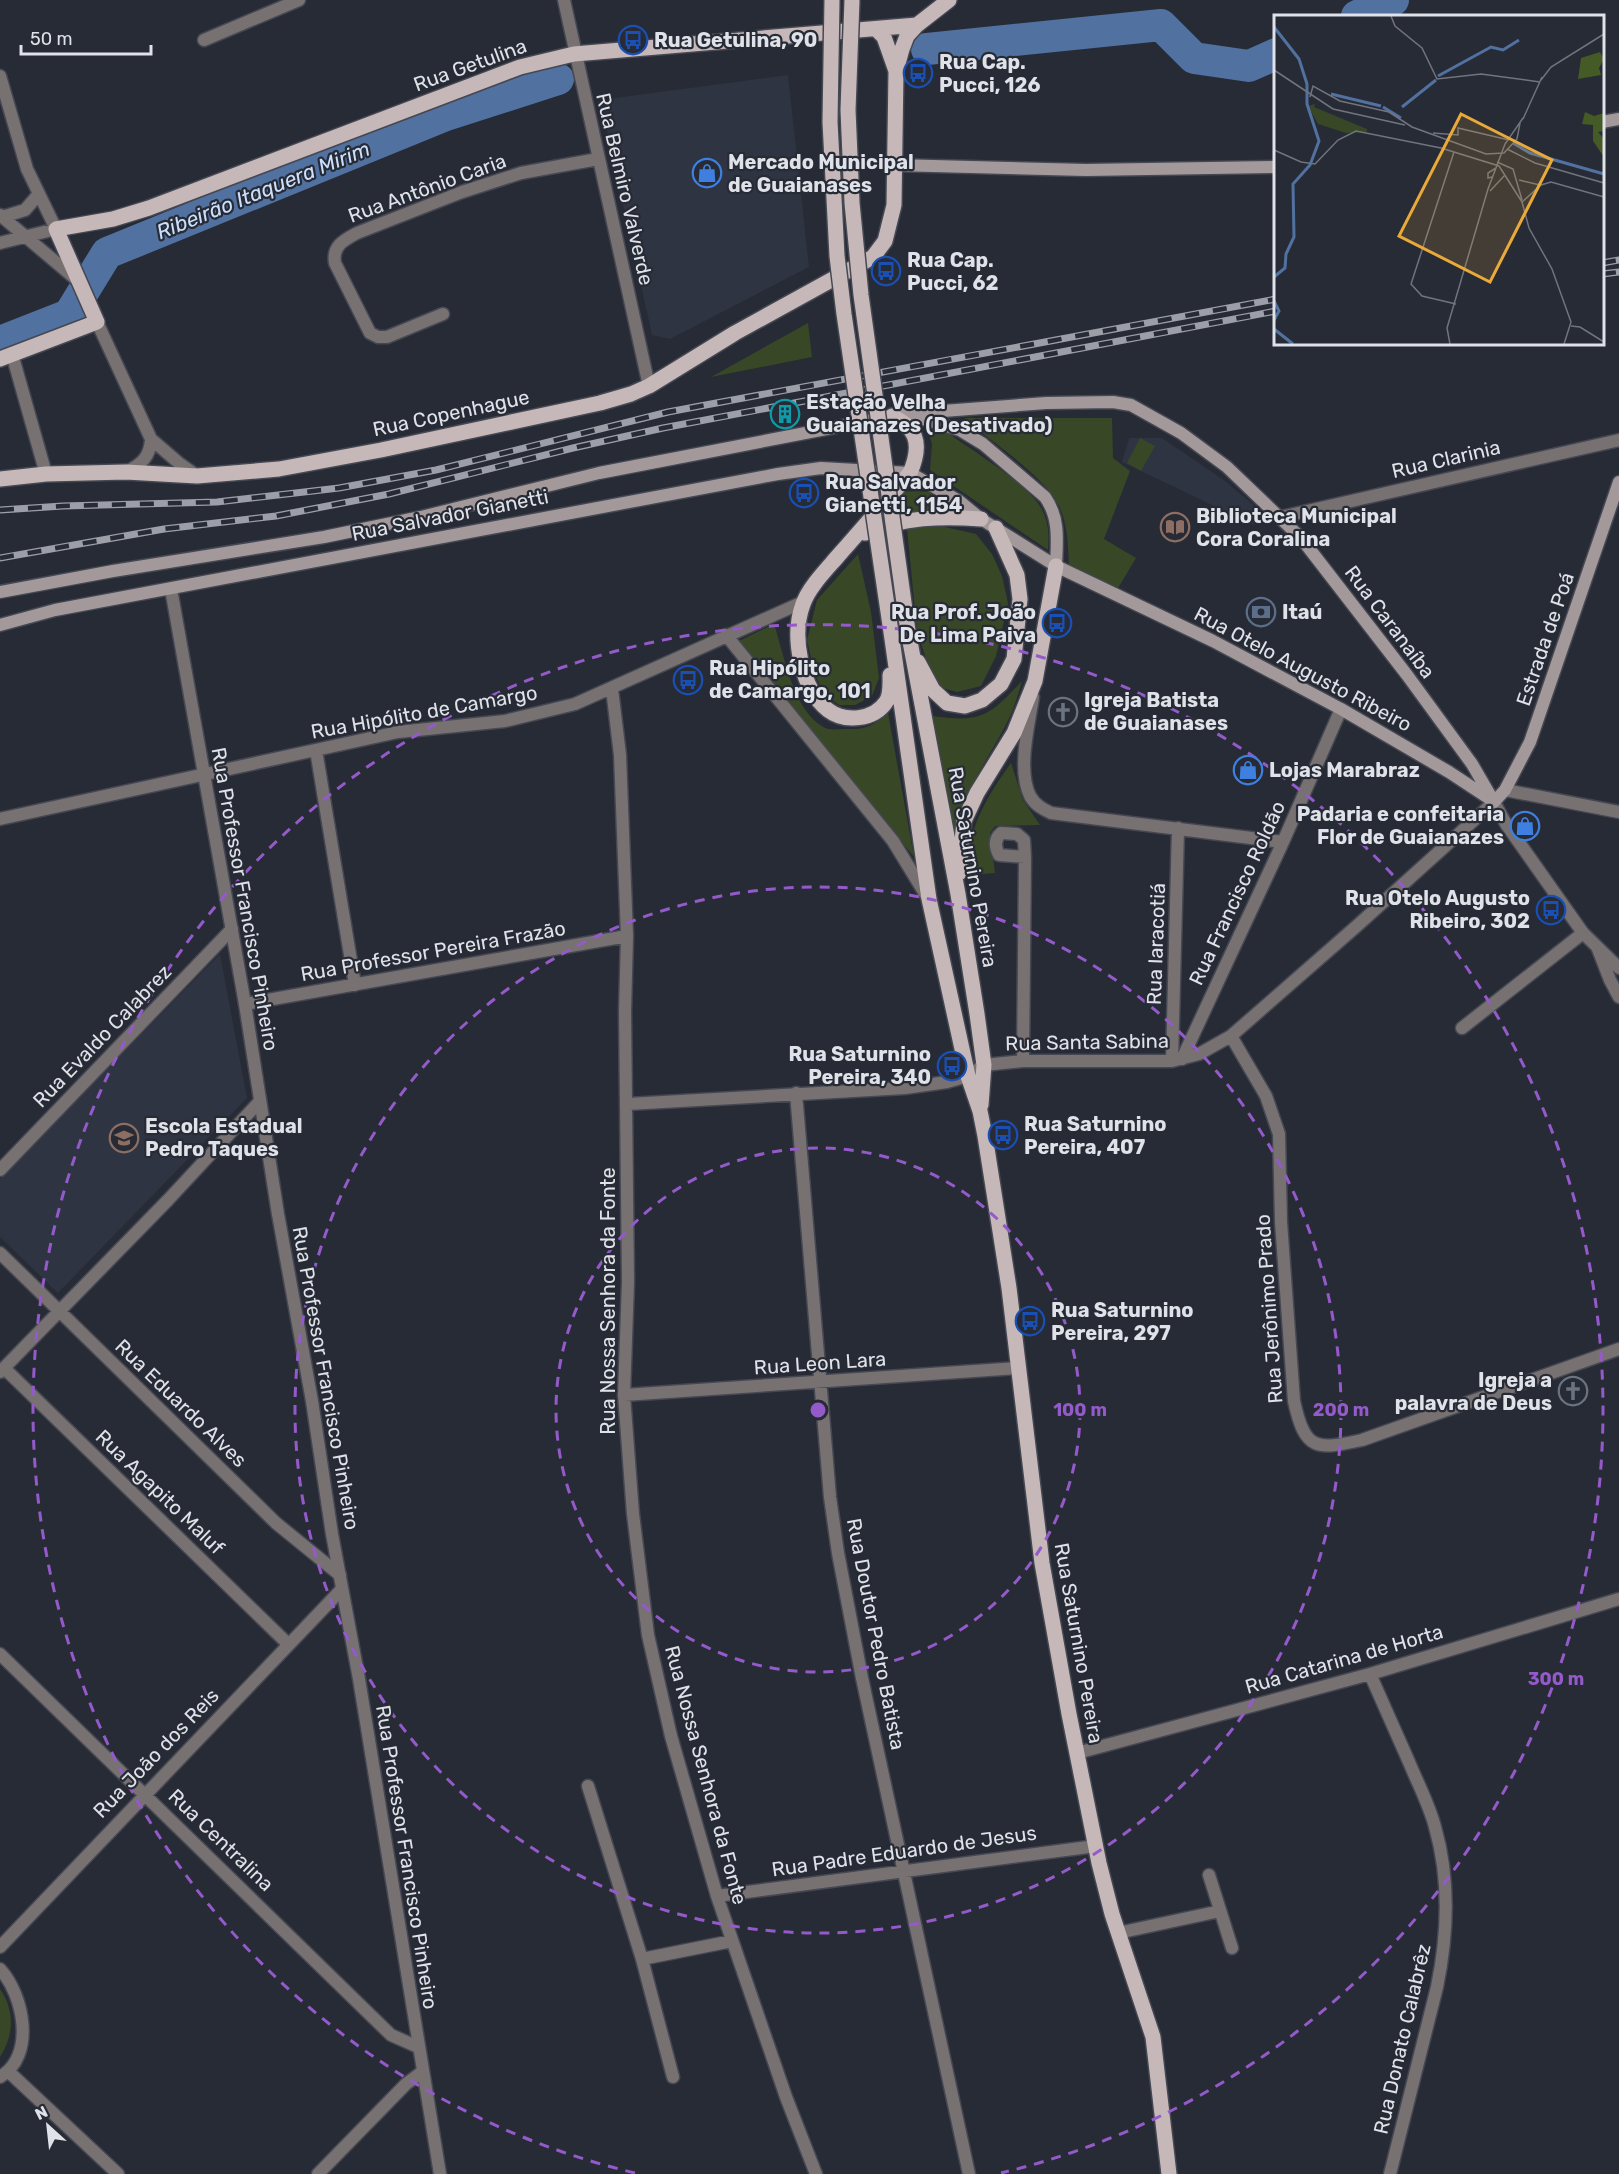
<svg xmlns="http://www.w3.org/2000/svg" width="1619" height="2174" font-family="Rubik,sans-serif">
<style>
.built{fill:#2f3443}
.green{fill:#384726}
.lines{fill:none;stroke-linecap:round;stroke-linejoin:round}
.river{stroke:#5171a0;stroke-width:32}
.minor-casing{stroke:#454852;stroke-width:15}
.tertiary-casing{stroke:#454852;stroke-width:15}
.secondary-casing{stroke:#454852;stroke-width:15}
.primary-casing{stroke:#454852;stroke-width:18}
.minor{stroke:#787172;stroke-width:12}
.tertiary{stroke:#787172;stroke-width:12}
.secondary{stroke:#a4999a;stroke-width:12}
.primary{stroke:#c6b8b9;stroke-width:15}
.rail-casing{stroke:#9d9fa8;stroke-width:7}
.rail{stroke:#272b35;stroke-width:4.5;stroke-dasharray:14;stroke-linecap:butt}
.primary-bridge-casing{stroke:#454852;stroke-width:18;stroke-linecap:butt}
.primary-bridge{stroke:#c6b8b9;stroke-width:15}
.ring{fill:none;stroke:#945aca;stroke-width:3;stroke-dasharray:10 8}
.labels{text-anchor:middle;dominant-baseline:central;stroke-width:4.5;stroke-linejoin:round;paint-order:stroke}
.poi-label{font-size:20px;font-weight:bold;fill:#e0e2e9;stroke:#272b35;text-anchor:start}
.street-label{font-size:20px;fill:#e0e2e9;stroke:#272b35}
.water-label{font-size:21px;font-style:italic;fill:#cce0fd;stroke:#272b35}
.inset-river{fill:none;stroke:#5171a0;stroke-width:3}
.inset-road{fill:none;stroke:#71747d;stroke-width:1.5}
.view{fill:#eaaa39;fill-opacity:0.15;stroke:#eaaa39;stroke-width:3}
.inset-edge{fill:none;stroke:#e0e2e9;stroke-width:3}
.centre{fill:#945aca;stroke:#272b35;stroke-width:3}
.ring-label{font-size:18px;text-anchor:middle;font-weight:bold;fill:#945aca;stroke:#272b35;stroke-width:4.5;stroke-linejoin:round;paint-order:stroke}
</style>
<rect width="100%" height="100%" fill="#272b35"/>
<path class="built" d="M788,75L809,267L670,339L652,335L600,100Z
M1129,438H1162L1225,481L1262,512L1254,525L1122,462Z
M220,954L247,1098L58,1293L0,1237V1179Z"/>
<path class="green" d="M808,323L812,357L711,377Z
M964,418H1112L1113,458L1130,471L1104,539L1136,558L1118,588L1069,566C1068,546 1068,525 1059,506C1045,476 990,441 964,418Z
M927,427H935L945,431C970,449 1028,484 1041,508C1049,522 1049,535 1048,550L930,470L932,444Z
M1140,438L1155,446L1141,471L1127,463Z
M916,491L929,492L958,513L903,512L901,492Z
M936,525L976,534L992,554L1002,576L1008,603L996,656L981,686L957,692L939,687L926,659L917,631L907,528Z
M858,554L871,612L879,678L872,696L855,705H839L825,695L815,675L807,640L817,600Z
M774,624C784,654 794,716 828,729C833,730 841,729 846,729C866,730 874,725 888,713L914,857L739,641Z
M1022,681C1019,691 1016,702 1012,712C993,754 963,789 954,835L932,716C982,723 989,716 1022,681Z
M1011,763L1023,800L1040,825L995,826L990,833L995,873L969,875C970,863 969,849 972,837C978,811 995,785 1011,763Z
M0,1989C15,2010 14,2036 0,2057Z"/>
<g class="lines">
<path class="river" d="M1357,16L1393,0
M927,49L1161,25L1194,58L1249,66L1276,54
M0,342L69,315L107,253L446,115L558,79"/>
<g class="minor-casing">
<path id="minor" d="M564,0L649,386
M204,40L299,0
M0,76L27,169L56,229L0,243
M0,215L77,280
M2,217L25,210L38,195
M443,314L387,337H378L370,333L335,263C332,246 344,240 357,233L462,192L521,173L598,159
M97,322L151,439L180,464L197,476
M12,354L46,474
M126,472C142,464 150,457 151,439
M726,635L893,841L926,895
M612,689L620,755L627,936L625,1012L628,1282L624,1395L633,1514L648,1635L671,1736L717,1896L786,2097L816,2174
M1033,697C1029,725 1017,769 1030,796C1035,805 1043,809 1051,813L1283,842
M316,750L355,985
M1505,790L1619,812
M0,819L398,732L505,721L575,704L803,602
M1598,949L1610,980L1619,997
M245,1004L627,936
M1462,1028L1583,933
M1231,1036L1266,1096L1279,1134L1281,1222L1294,1401C1305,1451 1316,1450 1362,1440L1619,1349
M1182,1059L1283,842L1341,709
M1023,1061L1025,857L1024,840L1017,834L1001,833C994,839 995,847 999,855L1025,857
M1172,1061L1178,828
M796,1093L830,1497L838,1553L862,1678L969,2174
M628,1104L905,1088L947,1082L968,1076L984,1065L1023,1061H1172L1199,1054L1231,1036L1359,924L1494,802
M0,1170L232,929
M0,1253L276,1523L340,1575
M4,1368L288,1644
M0,1372L168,1200L260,1101
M624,1395L1019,1368
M0,1654L391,2035L418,2047
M1370,1674C1383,1703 1396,1733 1409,1762C1418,1784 1429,1804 1435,1827C1450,1879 1448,1934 1437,1987L1390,2174
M1077,1753L1370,1674L1619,1599
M588,1786L642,1959L673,2077
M1209,1875L1232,1948
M717,1896L1096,1846
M1118,1933L1220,1911
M0,1947L342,1589
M642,1959L732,1941
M0,1969C24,1995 36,2056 0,2077
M9,2072L118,2174
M318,2174L406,2084L422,2072"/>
</g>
<g class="tertiary-casing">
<path id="tertiary" d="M1281,517L1619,440
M171,589L245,1004L278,1214L312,1401L332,1534L359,1679L440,2174
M1494,802L1506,824L1583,933L1619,968"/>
</g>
<g class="secondary-casing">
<path id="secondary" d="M1602,122L1619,119
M895,165L1086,170L1276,167
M917,417L960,430L983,444L1045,497C1060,518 1057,541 1056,566
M0,592L113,571L324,537L421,517L599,473L904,414L1046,403L1113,402L1131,405L1181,433L1227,467L1301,538L1407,675L1472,764L1494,802
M0,625L55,610L778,474L821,468L910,473L959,501L981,519L1056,566L1213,641L1341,709L1449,772L1490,799
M1494,802L1505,790L1530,742L1619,482"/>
</g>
<g class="primary-casing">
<path id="primary" d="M876,29L884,37L896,71
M0,359L97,322L56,229L113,219L149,208L520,67L574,54L917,25
M0,479L46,474L126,472L197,476L279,469L381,450L600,403L631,394L649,386L735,333L873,257L885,241L894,205L896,71L902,49L907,36L917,25L949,0
M865,533C903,517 942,516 981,519
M908,631L958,894L977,1014L984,1065L981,1105
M891,632L929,899L968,1076L980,1111L985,1136L1009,1288L1042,1563L1069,1714L1099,1863L1112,1914L1153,2037L1169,2174
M918,662L933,690L947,703L965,706L982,700L1001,684L1014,659L1020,599L1017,575L996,528
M890,675C890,684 891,695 886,702C874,720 845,723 828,710C801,689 791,636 803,604C809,587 826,570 838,556C862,529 886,501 910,473C916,459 921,439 908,427C904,422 897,419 892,416
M959,873L964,821L977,793L1014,733L1035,681L1056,566"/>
</g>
<use href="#minor" class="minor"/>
<use href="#tertiary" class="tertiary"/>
<use href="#secondary" class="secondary"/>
<use href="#primary" class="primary"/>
<g class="rail-casing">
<path id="rail" d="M1602,263L1619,260
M1602,274L1619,272
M0,510L63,506L217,502L339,488L436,470L668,412L1276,299
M0,558L164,529L276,516L389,494L573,448L663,428L1276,311"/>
</g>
<use href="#rail" class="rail"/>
<g class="primary-bridge-casing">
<path id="primary-bridge" d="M832,0L830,122L837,256L844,314L891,632
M852,0L848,110L852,203L861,295L908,631"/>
</g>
<use href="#primary-bridge" class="primary-bridge"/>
</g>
<g class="ring">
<circle cx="818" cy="1410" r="262"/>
<circle cx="818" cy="1410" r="523"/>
<path d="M635 2173A785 785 0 1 1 1001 2173"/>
</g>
<defs>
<g id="bus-ring" transform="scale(1.5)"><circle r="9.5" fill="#272b35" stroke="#1a4fb4" stroke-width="1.5"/><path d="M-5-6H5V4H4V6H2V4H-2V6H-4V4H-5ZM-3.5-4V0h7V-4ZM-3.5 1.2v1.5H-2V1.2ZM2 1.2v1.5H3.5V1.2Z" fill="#1a4fb4"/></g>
<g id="shop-ring" transform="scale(1.5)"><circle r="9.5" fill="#272b35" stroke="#3f7fe0" stroke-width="1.5"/><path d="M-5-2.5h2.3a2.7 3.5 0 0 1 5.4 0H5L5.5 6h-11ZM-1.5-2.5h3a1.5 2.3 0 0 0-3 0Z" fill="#3f7fe0"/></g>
<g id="building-ring" transform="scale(1.5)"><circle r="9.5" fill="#272b35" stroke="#0f9aa8" stroke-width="1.5"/><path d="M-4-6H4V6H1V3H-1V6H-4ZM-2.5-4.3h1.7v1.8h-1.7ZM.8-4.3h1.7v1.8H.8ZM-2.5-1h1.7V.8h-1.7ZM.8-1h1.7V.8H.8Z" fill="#0f9aa8"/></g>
<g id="library-ring" transform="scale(1.5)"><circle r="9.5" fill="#272b35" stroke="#8d6e63" stroke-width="1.5"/><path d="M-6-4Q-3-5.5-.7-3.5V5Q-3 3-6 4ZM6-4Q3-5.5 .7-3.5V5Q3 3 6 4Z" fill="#8d6e63"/></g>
<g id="bank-ring" transform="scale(1.5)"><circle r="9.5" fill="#272b35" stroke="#5c6f8a" stroke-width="1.5"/><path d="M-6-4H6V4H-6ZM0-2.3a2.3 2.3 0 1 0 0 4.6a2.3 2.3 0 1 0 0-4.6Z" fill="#5c6f8a"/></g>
<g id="church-ring" transform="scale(1.5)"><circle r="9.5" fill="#272b35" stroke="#6b7280" stroke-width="1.5"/><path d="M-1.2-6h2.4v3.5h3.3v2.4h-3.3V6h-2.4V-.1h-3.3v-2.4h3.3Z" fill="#6b7280"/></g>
<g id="school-ring" transform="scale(1.5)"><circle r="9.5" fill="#272b35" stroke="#8d6e63" stroke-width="1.5"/><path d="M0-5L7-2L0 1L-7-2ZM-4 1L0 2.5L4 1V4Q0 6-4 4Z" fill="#8d6e63"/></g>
</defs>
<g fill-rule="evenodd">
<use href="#bus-ring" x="633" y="40"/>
<use href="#bus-ring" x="918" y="73"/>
<use href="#shop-ring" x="707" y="173"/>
<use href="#bus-ring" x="886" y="271"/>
<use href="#building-ring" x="785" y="414"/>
<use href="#bus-ring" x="804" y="493"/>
<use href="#library-ring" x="1175" y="527"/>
<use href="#bank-ring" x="1261" y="612"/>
<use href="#bus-ring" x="1057" y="623"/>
<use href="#bus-ring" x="688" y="680"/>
<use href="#church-ring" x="1063" y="712"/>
<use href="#shop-ring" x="1248" y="770"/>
<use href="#shop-ring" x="1525" y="826"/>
<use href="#bus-ring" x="1551" y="910"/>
<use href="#bus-ring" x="952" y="1066"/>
<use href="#bus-ring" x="1003" y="1135"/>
<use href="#school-ring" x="124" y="1138"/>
<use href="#bus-ring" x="1030" y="1321"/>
<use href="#church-ring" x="1573" y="1391"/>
</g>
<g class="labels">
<g class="poi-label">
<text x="654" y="40">Rua Getulina, 90</text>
<text x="939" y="62">Rua Cap.<tspan x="939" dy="23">Pucci, 126</tspan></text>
<text x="728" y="162">Mercado Municipal<tspan x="728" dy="23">de Guaianases</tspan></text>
<text x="907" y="260">Rua Cap.<tspan x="907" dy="23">Pucci, 62</tspan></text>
<text x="806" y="402">Estação Velha<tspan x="806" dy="23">Guaianazes (Desativado)</tspan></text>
<text x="825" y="482">Rua Salvador<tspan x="825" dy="23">Gianetti, 1154</tspan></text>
<text x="1196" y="516">Biblioteca Municipal<tspan x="1196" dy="23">Cora Coralina</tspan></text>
<text x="1036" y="612" text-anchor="end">Rua Prof. João<tspan x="1036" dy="23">De Lima Paiva</tspan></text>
<text x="1282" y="612">Itaú</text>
<text x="709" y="668">Rua Hipólito<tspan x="709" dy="23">de Camargo, 101</tspan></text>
<text x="1084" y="700">Igreja Batista<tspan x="1084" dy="23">de Guaianases</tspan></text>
<text x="1269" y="770">Lojas Marabraz</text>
<text x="1504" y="814" text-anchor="end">Padaria e confeitaria<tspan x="1504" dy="23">Flor de Guaianazes</tspan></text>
<text x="1530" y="898" text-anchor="end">Rua Otelo Augusto<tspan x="1530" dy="23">Ribeiro, 302</tspan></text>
<text x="931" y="1054" text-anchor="end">Rua Saturnino<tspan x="931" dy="23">Pereira, 340</tspan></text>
<text x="1024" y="1124">Rua Saturnino<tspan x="1024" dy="23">Pereira, 407</tspan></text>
<text x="145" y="1126">Escola Estadual<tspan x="145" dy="23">Pedro Taques</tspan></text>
<text x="1051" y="1310">Rua Saturnino<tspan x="1051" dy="23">Pereira, 297</tspan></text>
<text x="1552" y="1380" text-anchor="end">Igreja a<tspan x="1552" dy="23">palavra de Deus</tspan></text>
</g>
<g class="street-label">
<text transform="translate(470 65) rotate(-20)">Rua Getulina</text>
<text transform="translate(427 188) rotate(-20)">Rua Antônio Caria</text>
<text transform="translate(625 189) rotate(77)">Rua Belmiro Valverde</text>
<text transform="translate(451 413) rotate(-12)">Rua Copenhague</text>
<text transform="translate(1446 459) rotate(-13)">Rua Clarinia</text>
<text transform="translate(450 515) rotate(-11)">Rua Salvador Gianetti</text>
<text transform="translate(1390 622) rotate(53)">Rua Caranaíba</text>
<text transform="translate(1545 639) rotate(-71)">Estrada de Poá</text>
<text transform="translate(1303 669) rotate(28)">Rua Otelo Augusto Ribeiro</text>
<text transform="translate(424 712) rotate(-10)">Rua Hipólito de Camargo</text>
<text transform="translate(973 867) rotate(80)">Rua Saturnino Pereira</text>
<text transform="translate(1237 893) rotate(-65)">Rua Francisco Roldão</text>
<text transform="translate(245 899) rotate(80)">Rua Professor Francisco Pinheiro</text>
<text transform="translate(1156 944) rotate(-88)">Rua Iaracotiá</text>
<text transform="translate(433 951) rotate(-10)">Rua Professor Pereira Frazão</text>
<text transform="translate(102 1036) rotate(-46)">Rua Evaldo Calabrez</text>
<text transform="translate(1087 1042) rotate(-1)">Rua Santa Sabina</text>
<text transform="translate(608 1301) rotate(-90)">Rua Nossa Senhora da Fonte</text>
<text transform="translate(1269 1309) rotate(-94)">Rua Jerônimo Prado</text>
<text transform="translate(820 1363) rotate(-4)">Rua Leon Lara</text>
<text transform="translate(326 1378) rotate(80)">Rua Professor Francisco Pinheiro</text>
<text transform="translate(181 1403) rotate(44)">Rua Eduardo Alves</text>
<text transform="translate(160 1492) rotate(44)">Rua Agapito Maluf</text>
<text transform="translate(876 1634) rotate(79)">Rua Doutor Pedro Batista</text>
<text transform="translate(1079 1643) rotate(80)">Rua Saturnino Pereira</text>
<text transform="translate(1344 1659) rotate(-16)">Rua Catarina de Horta</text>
<text transform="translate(156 1753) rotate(-46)">Rua João dos Reis</text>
<text transform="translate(706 1775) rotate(75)">Rua Nossa Senhora da Fonte</text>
<text transform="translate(221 1840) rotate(44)">Rua Centralina</text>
<text transform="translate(904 1851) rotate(-8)">Rua Padre Eduardo de Jesus</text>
<text transform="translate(407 1857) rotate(81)">Rua Professor Francisco Pinheiro</text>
<text transform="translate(1402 2039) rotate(-77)">Rua Donato Calabrêz</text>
</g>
<g class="water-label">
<text transform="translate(263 190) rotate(-22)">Ribeirão Itaquera Mirim</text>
</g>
</g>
<g transform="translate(1274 15)">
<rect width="330" height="330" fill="#272b35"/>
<path d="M41,89L40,92L93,114V117L72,118L44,109L34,91Z" fill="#384726"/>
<path d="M326,37L330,44L325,53L327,60L304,64L307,43ZM311,97L320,101L330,98V116L324,117L330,124V142L319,126V110L308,109Z" fill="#455b26"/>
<path class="inset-river" d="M0,12L25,44L33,69V89L45,126L36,150L19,169L20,222L12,239L11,253L0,262M164,61L217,32L229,35L245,25M57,79L107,91M109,92L127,103M128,92L162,65M239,128L256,138L330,159M0,286L5,296L0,305M0,314L19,329"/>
<path class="inset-road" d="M117,1L121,11L148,33L163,64L207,59L266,67M0,55L59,94L131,110M267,65L277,52L330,19M36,82L39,71L66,86L115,97L138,112L212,139L230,138L243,124L246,108M249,104L268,62M159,118L184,120V113L235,125M233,134L261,148L330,168M0,135L27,147L41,149L64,125L82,116L167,133L225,151L248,187M180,137L137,269L148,281L182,289M223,147L239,154L248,185M218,162L214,163V158L222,153M245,165L266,170M216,176L231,160M248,187L255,213L278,254L297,307L290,329M248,187L267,170L277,167L330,182M297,311L306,312L330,327M176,329L173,313L214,174L231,129L249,103"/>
<path class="view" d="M187,99L278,145L216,267L125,221Z"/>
<rect width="330" height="330" class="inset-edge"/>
</g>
<circle cx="818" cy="1410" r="9" class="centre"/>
<g class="ring-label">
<text x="1080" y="1416">100 m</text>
<text x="1341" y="1416">200 m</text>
<text x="1556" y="1685">300 m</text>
</g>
<g transform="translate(48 2126) rotate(333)" stroke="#272b35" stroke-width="4.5" paint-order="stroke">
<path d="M0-4.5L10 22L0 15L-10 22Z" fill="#e0e2e9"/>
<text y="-9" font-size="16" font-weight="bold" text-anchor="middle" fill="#e0e2e9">N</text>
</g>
<path d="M21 45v9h130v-9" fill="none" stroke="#e0e2e9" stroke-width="3"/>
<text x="30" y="45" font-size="18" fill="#e0e2e9" stroke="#272b35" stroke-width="4.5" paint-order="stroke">50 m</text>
</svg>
